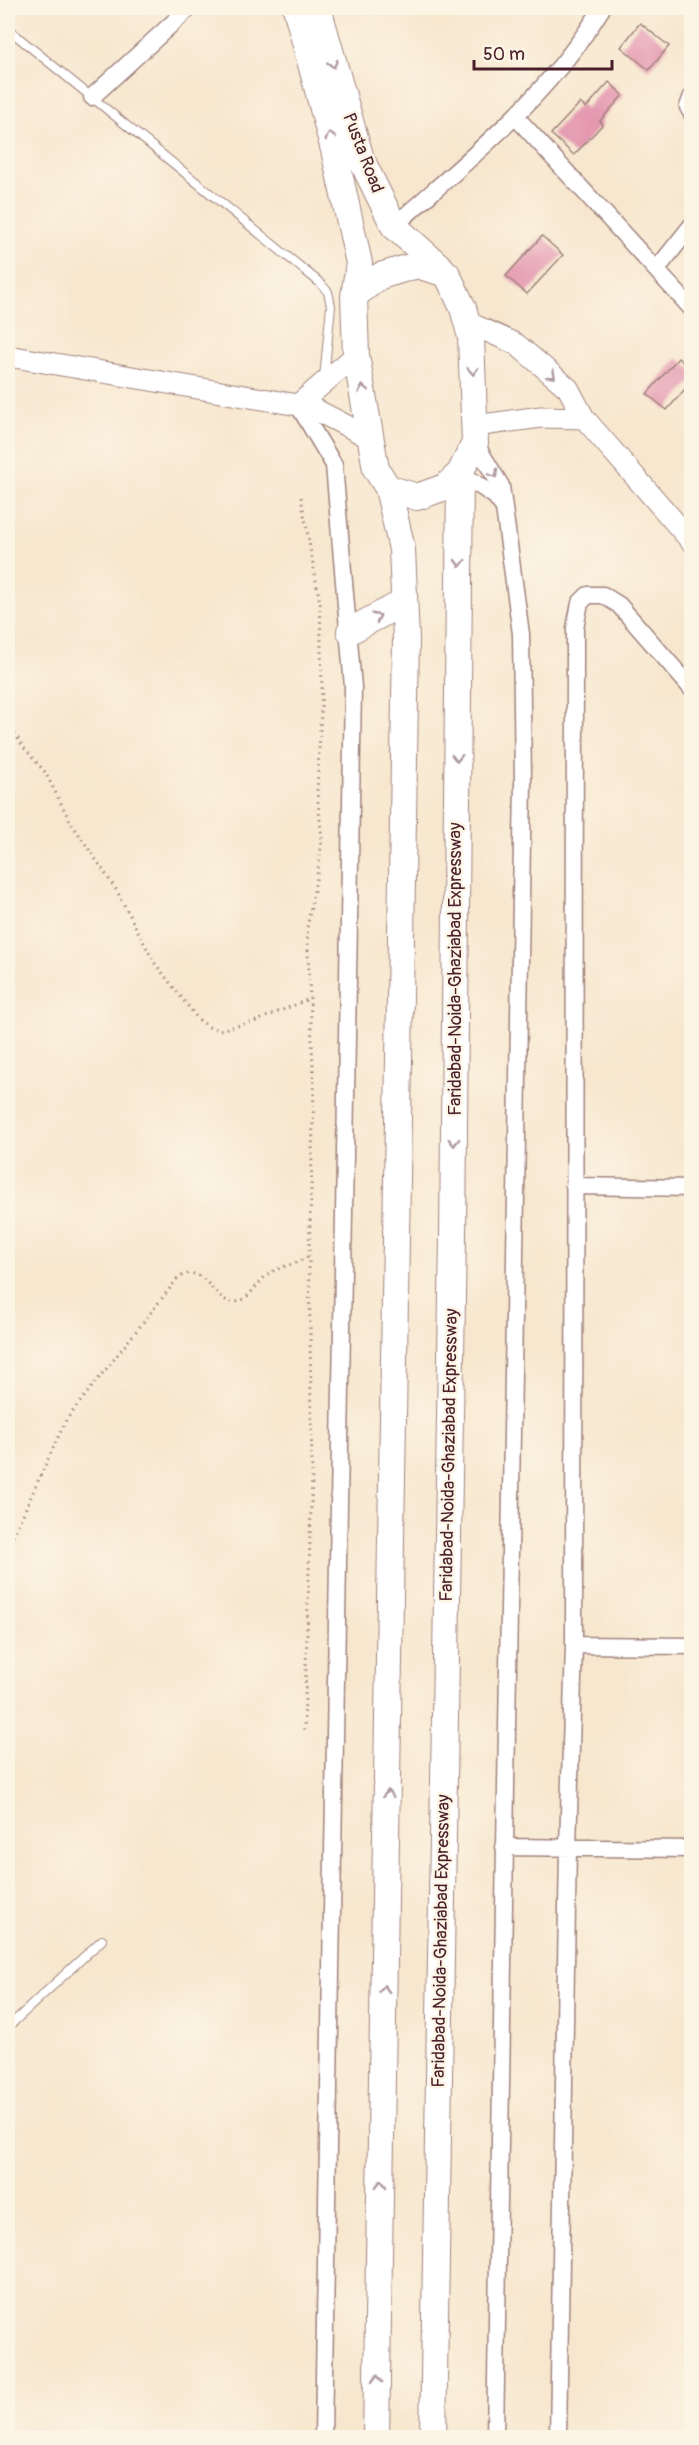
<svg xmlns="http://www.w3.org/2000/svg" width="699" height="2445" font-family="Pangolin,sans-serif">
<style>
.building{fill:#e498b0}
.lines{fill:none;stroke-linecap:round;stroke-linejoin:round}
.service-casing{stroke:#a0837d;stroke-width:10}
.minor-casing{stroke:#a0837d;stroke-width:19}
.tertiary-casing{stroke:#a0837d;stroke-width:23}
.primary-casing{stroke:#a0837d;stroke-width:28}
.path{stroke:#a0837d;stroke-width:3;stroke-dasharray:1.5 4.5;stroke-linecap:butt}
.service{stroke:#fff;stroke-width:8}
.minor{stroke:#fff;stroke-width:16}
.tertiary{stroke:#fff;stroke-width:21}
.primary{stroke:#fff;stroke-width:26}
.oneway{stroke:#ae9aa0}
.labels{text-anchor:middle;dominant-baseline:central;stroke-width:5;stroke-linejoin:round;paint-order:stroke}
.street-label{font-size:18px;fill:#4a1f2b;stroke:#fcf5e5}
</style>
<rect width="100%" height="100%" fill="#fcf5e5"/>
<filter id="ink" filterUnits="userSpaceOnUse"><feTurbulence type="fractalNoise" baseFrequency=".0167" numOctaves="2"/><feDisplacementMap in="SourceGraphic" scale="12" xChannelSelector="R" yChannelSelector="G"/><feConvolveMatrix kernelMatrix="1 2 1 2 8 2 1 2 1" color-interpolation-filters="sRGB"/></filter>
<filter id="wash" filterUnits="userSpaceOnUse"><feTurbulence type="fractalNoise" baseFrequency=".008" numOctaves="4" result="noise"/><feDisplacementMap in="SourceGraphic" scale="24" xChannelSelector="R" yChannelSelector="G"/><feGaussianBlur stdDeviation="1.35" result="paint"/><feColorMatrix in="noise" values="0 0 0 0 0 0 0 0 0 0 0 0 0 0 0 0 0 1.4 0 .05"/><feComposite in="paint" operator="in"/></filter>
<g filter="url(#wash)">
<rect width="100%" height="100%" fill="#f7e7cf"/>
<g id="blocks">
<path class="building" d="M640,23L669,46L649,70L621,47Z
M609,82L623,95L600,121L603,124L574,155L551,134L580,103L586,108Z
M542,236L563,255L527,294L506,276Z
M678,358L692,370V381L667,410L647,394Z"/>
</g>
</g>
<g filter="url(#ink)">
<use href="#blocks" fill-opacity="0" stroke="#a0837d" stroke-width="1.5"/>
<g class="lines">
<g class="service-casing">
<path id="service" d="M8,29L319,282L328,292L331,306L324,378
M8,2027L102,1940"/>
</g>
<g class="minor-casing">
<path id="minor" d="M692,96L688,107L692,114
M92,97L189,8
M516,117L692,309
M394,226C471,157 547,98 602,8
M657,269L692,225
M298,405L334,465L353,687L323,2438
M475,443L501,486L504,508L521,634L523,782L495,2438
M460,473L495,496L504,508
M574,1186L692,1188
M574,1645L692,1646
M504,1847L692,1849
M558,2438L568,1848L574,1645L575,628L580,603L588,595H603L619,605L692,689"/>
</g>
<g class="tertiary-casing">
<path id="tertiary" d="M467,322L516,344L568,388L584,418L692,542
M8,356L298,405L318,411L372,439
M298,405L356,355
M475,426L541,417L584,418"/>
</g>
<g class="primary-casing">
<path id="primary" d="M296,8L334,150L359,263L354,296L356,355L376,469L388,488L417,497L445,487L460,473
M318,8L361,159L394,226L442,269
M354,296L380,276L417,265L447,274L463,308L471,337L475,443L460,473L453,1237L433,2438
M350,631L404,602
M376,2438L406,639L402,549L388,488"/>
</g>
<path class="path" d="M301,497L320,603L322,688L317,792L322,839L319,864L307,928L314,1089L309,1256L312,1475L304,1730
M8,723L24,748L45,772L70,821L117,891L154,962L198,1019L209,1027L219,1030L254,1022L309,999
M8,1547L66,1420L178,1278C207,1260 211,1304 236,1302C249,1300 257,1283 267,1275C279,1266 296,1265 309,1256"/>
<use href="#service" class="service"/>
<use href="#minor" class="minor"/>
<use href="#tertiary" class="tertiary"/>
<use href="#primary" class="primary"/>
</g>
<defs><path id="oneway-chevron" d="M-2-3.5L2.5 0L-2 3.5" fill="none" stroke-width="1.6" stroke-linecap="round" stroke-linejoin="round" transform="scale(1.5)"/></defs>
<g class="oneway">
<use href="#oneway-chevron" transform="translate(333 64) rotate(75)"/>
<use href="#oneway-chevron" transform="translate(330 136) rotate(-105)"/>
<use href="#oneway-chevron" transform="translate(473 371) rotate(87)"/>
<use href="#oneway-chevron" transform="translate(552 375) rotate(41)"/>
<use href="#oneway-chevron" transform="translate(363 389) rotate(-101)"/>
<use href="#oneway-chevron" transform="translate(494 474) rotate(60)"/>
<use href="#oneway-chevron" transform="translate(460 563) rotate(91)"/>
<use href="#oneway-chevron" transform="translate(377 617) rotate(-28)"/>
<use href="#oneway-chevron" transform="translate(457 758) rotate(90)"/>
<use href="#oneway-chevron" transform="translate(454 1142) rotate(90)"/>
<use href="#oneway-chevron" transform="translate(388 1794) rotate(-89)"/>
<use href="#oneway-chevron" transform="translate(384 1989) rotate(-89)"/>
<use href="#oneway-chevron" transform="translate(381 2184) rotate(-89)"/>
<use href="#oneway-chevron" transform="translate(377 2379) rotate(-89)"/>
</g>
</g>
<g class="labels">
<g class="street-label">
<text transform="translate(363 153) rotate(69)">Pusta Road</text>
<text transform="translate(455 969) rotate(-90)">Faridabad-Noida-Ghaziabad Expressway</text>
<text transform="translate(449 1455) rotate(-89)">Faridabad-Noida-Ghaziabad Expressway</text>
<text transform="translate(441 1941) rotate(-89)">Faridabad-Noida-Ghaziabad Expressway</text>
</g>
</g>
<rect width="699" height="2445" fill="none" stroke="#fcf5e5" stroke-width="30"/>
<path d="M474 60v9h138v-9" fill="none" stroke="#4a1f2b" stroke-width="3"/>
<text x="483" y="60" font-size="18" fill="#4a1f2b" stroke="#fcf5e5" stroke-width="4.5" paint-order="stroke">50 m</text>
</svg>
